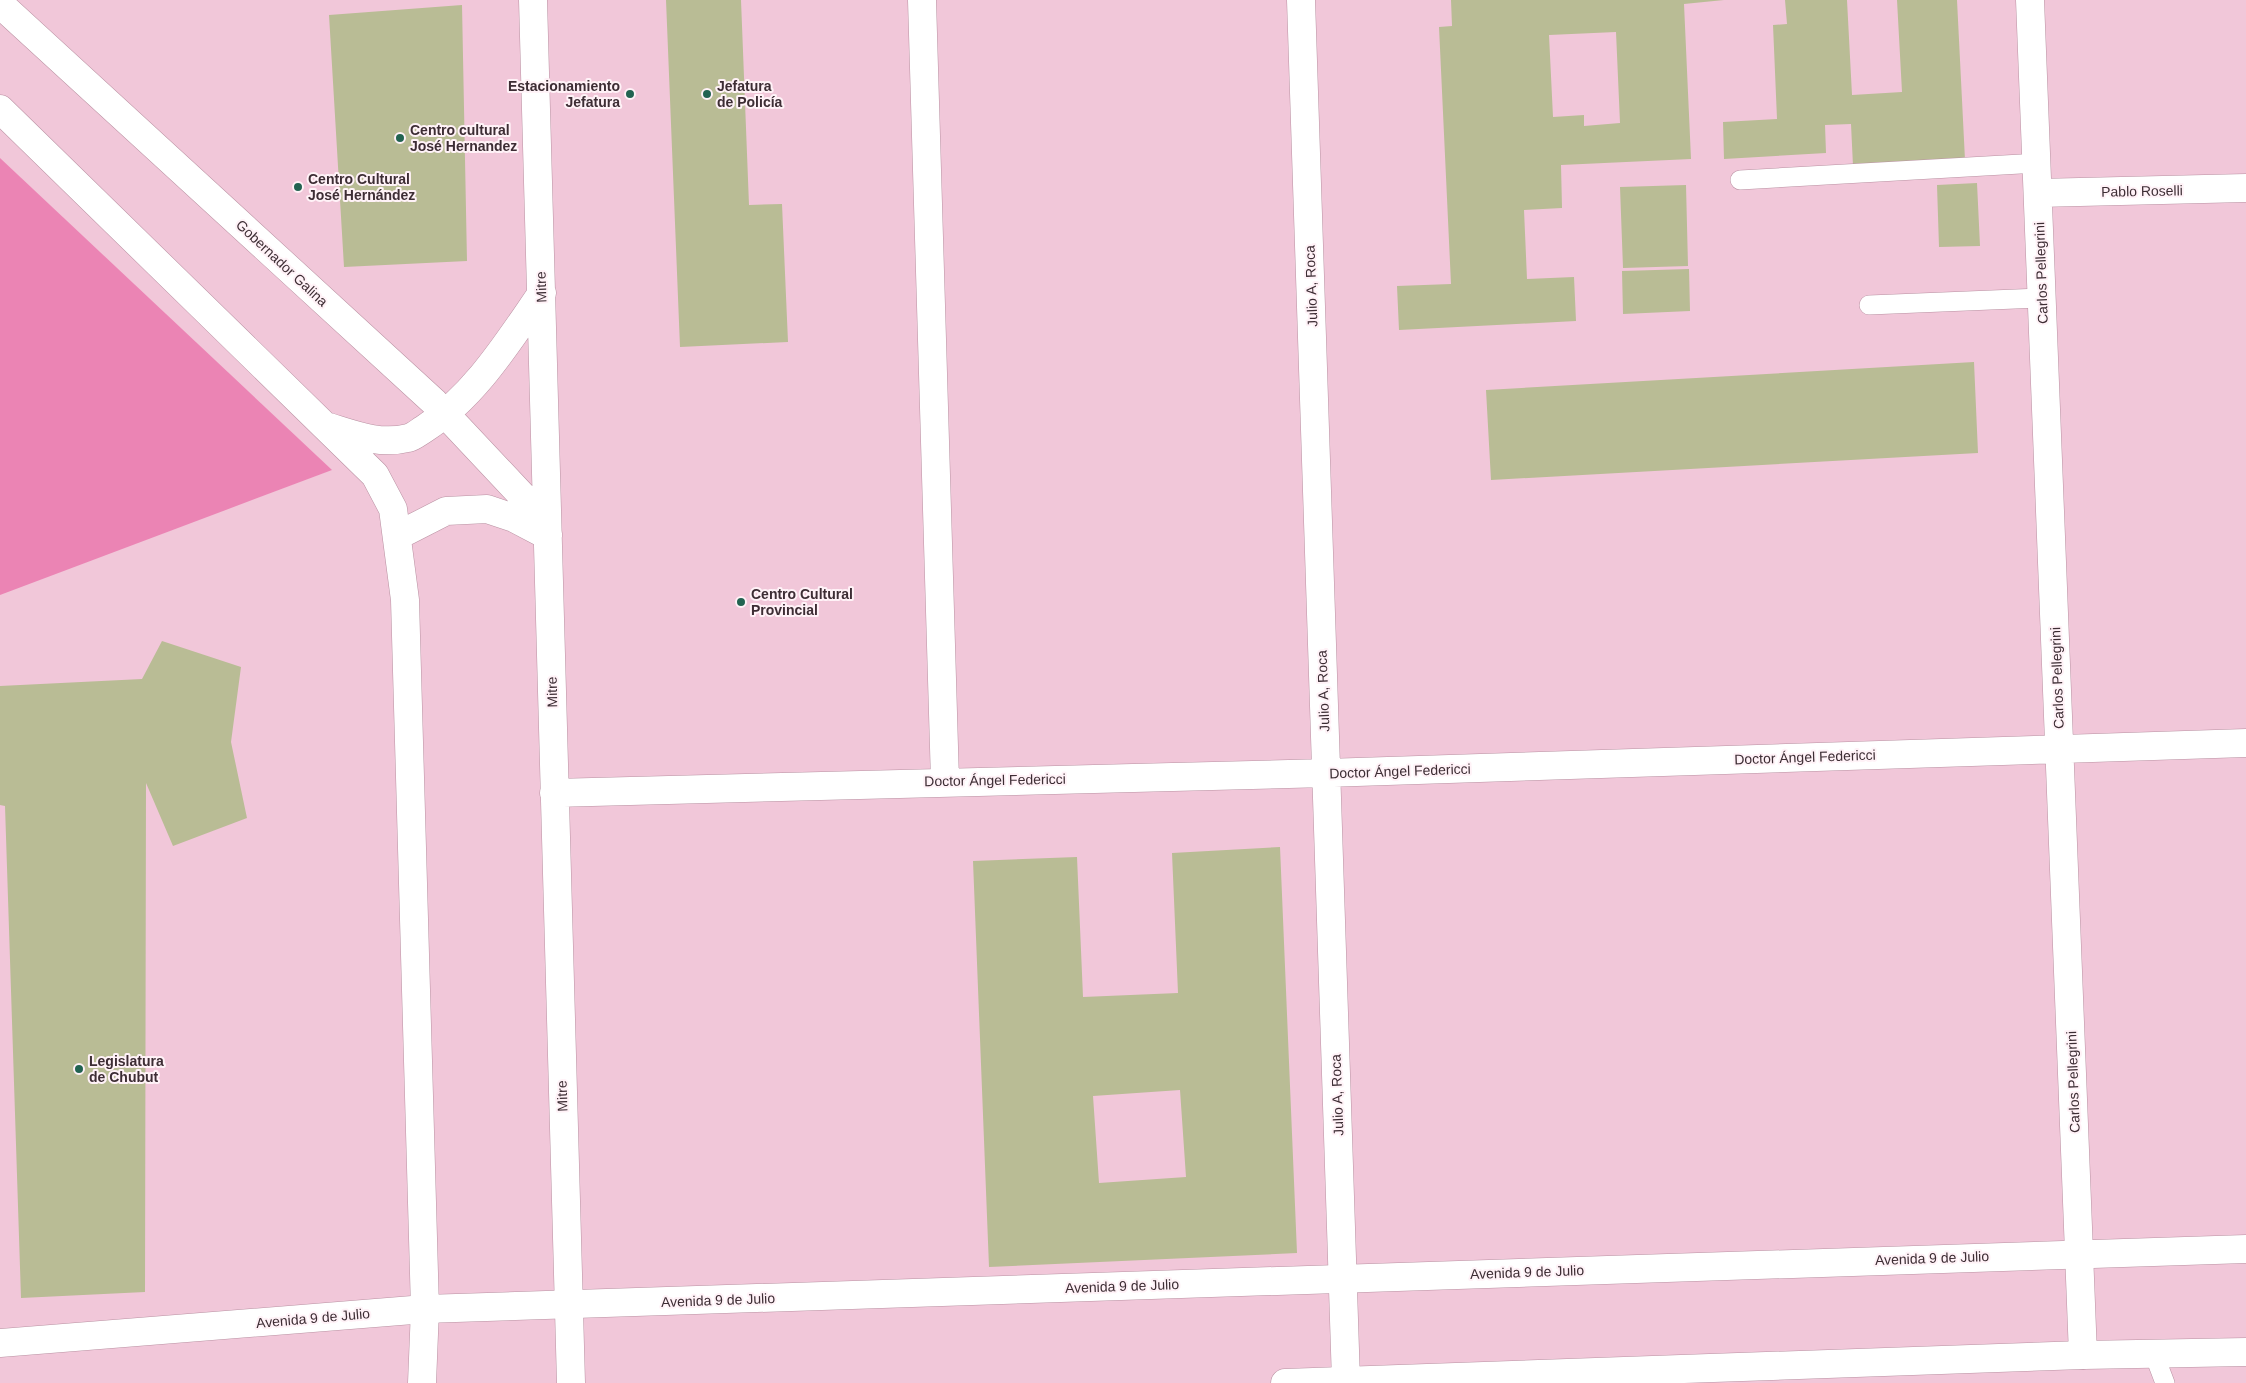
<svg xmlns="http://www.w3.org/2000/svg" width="2246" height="1383" font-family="Helvetica,sans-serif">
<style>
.green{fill:#eb84b4}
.building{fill:#b9bc95;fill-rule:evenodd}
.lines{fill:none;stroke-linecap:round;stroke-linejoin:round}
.lane-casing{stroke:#b991a2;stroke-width:20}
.street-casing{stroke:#b991a2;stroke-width:29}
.secondary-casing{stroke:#b991a2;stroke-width:29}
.lane{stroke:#fff;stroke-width:19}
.street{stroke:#fff;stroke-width:28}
.secondary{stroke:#fff;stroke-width:28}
.poi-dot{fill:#226351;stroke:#fff2f7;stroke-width:2}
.labels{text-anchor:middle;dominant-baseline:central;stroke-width:4;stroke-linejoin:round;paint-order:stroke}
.poi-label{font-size:14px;font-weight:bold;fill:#3d2d34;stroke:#fff2f7;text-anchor:start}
.street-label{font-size:14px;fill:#3d2d34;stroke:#fff2f7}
</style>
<rect width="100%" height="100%" fill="#f1c7d9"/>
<path class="green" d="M0,158L332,470L0,595Z"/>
<path class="building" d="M666,0H741L749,205L782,204L788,342L680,347Z
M1451,0H1724L1684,4L1691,159L1561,165L1562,208L1524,210L1527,279L1574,277L1576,321L1399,330L1397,286L1451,284L1439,27L1452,26ZM1616,32L1620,123L1584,126V115L1553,117L1549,35Z
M1785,0H1847L1852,95L1902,92L1897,0H1957L1965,160L1853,166L1851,124L1825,125L1826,153L1724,159L1723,122L1777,119L1773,25L1787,24Z
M462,5L467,261L344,267L329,15Z
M1977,183L1980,246L1939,247L1937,185Z
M1686,185L1688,266L1623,268L1620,187Z
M1689,269L1690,311L1623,314L1622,271Z
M1974,362L1978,453L1491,480L1486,390Z
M162,641L241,667L231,742L247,818L173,846L146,783L145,1292L21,1298L5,806L0,805V686L142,679Z
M1280,847L1297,1253L989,1267L973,861L1077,857L1083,997L1178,993L1172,853ZM1180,1090L1186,1177L1099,1183L1093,1096Z"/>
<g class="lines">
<g class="lane-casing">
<path id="lane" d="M1740,180L2037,163
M1869,305L2042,298
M2154,1354L2165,1383"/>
</g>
<g class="street-casing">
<path id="street" d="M533,0L571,1383
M922,0L945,781
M1301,0L1346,1381
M2030,0L2083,1355
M0,4L434,402L528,502L548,534
M0,109L375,475L393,509L405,600L425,1309L422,1383
M2038,193L2246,188
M329,427C355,435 380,445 408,438C413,437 419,432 424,429C475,396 508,342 542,293
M397,536L446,511L487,509L514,518L548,536
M554,793L1326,773L2246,743"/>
</g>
<g class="secondary-casing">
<path id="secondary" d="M0,1343L425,1309L2246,1249
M1285,1383L2083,1355L2246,1352"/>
</g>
<use href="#lane" class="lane"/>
<use href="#street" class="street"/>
<use href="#secondary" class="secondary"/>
</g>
<g class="poi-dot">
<circle cx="630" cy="94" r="5"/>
<circle cx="707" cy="94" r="5"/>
<circle cx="400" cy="138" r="5"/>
<circle cx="298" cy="187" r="5"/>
<circle cx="741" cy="602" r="5"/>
<circle cx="79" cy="1069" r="5"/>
</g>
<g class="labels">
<g class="poi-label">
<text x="620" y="86" text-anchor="end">Estacionamiento<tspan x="620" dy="16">Jefatura</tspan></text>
<text x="717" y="86">Jefatura<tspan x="717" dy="16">de Policía</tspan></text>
<text x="410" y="130">Centro cultural<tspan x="410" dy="16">José Hernandez</tspan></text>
<text x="308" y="179">Centro Cultural<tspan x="308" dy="16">José Hernández</tspan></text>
<text x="751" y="594">Centro Cultural<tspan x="751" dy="16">Provincial</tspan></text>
<text x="89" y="1061">Legislatura<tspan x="89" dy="16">de Chubut</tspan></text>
</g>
<g class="street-label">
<text transform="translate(2142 191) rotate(-1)">Pablo Roselli</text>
<text transform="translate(282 263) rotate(43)">Gobernador Galina</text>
<text transform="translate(2041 273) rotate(-92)">Carlos Pellegrini</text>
<text transform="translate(1311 286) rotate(-92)">Julio A, Roca</text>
<text transform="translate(541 287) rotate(-92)">Mitre</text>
<text transform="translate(2057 678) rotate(-92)">Carlos Pellegrini</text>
<text transform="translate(1323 691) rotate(-92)">Julio A, Roca</text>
<text transform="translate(552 692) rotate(-91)">Mitre</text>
<text transform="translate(1805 757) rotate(-2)">Doctor Ángel Federicci</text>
<text transform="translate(1400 771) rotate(-2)">Doctor Ángel Federicci</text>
<text transform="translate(995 780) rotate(-1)">Doctor Ángel Federicci</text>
<text transform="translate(2073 1082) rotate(-92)">Carlos Pellegrini</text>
<text transform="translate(1337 1095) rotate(-92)">Julio A, Roca</text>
<text transform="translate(562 1096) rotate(-92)">Mitre</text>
<text transform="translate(1932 1258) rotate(-2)">Avenida 9 de Julio</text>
<text transform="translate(1527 1272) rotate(-2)">Avenida 9 de Julio</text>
<text transform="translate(1122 1286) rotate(-2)">Avenida 9 de Julio</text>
<text transform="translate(718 1300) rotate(-2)">Avenida 9 de Julio</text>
<text transform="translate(313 1318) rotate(-5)">Avenida 9 de Julio</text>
</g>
</g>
</svg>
